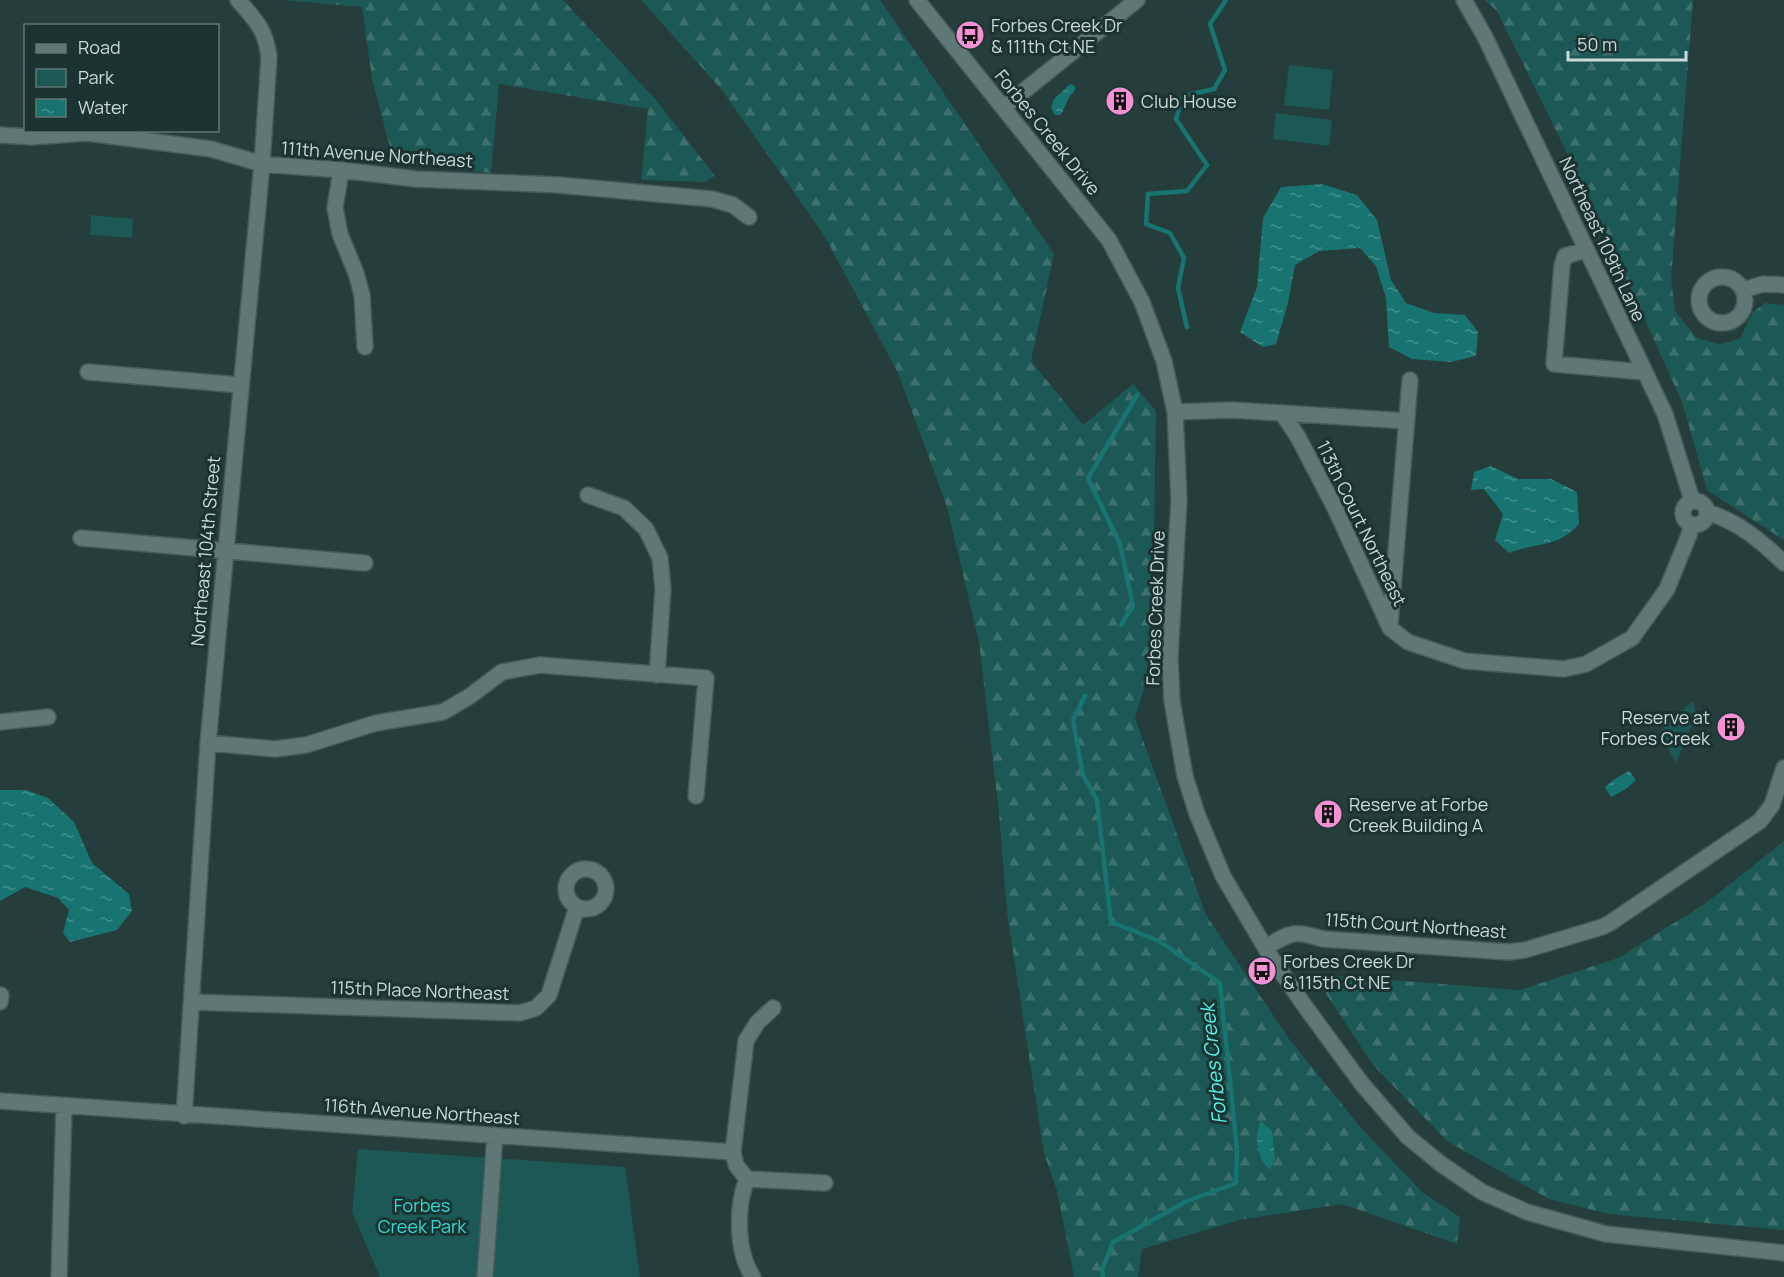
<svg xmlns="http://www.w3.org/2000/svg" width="1784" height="1277" font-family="Manrope,sans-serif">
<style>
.forest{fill:url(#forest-firs)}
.park{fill:#1c5855}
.water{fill:url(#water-ripples)}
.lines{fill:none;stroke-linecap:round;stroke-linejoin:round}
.stream{stroke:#187470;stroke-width:4.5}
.minor-casing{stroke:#455a59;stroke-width:18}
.tertiary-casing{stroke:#455a59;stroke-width:18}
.minor{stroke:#5f7876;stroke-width:15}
.tertiary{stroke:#5f7876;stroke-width:15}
.labels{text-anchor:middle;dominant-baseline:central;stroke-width:6;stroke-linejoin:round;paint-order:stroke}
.poi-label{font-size:18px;fill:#cbd9d8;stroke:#1b3331;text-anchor:start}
.street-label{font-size:18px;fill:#cbd9d8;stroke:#1b3331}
.park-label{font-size:18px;fill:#31dbd4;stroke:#1b3331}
.water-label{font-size:20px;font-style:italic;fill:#54f3eb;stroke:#1b3331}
</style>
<defs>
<pattern id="forest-firs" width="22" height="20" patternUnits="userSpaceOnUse" patternTransform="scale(1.5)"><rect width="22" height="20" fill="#1c5855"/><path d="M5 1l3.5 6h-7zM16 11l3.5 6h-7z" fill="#3c6f6d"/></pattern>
<pattern id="water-ripples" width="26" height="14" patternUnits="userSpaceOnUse" patternTransform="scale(1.5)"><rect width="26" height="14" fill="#187470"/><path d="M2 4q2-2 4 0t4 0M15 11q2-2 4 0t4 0" fill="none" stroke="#438e8a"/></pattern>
</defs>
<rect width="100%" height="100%" fill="#253d3b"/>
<path class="forest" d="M282,0H563L656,100L715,176L705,182L641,180L648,109L499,84L491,173L394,162L372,79L362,7Z
M641,0H880L1054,254L1031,361L1083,425L1133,384L1156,411L1152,662L1135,718L1206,915L1289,1039L1361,1128L1423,1193L1460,1217L1457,1244L1342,1204L1239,1220L1142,1249L1138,1277H1074L1057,1191L1044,1153L1027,1043L1007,912L999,813L979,642L947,507L898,373L824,235L722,90Z
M1485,0H1693L1671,279L1675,311L1697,338L1719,344L1740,339L1752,313L1765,303L1784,305V540L1707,490L1682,402L1598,216L1497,11Z
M1784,841V1230L1609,1214L1549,1199L1447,1141L1373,1065L1313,974L1520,990L1618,958L1706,903Z"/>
<path class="park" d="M1289,65L1333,70L1329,110L1284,105Z
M1276,113L1332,120L1329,146L1273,139Z
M91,215L133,219L132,238L90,235Z
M1693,701L1696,714L1676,763L1659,732Z
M358,1149L625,1167L640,1277H380L352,1212Z"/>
<path class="water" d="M1070,84L1075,86V90L1069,97L1061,115H1055L1051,108L1054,99Z
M1322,184L1357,195L1377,220L1391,280L1406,303L1434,313L1465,315L1478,332L1476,356L1451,362L1412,359L1389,347L1386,298L1376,266L1360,248L1319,251L1295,265L1288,303L1276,344L1263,347L1240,332L1257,287L1263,218L1281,187Z
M1491,466L1518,479H1551L1577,492L1579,524C1558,548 1537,542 1509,553L1495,540L1503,514L1484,489L1471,490L1474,472Z
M1629,771L1636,780L1626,789L1611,797L1605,787L1616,778Z
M0,790H26L48,798L74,822L92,863L129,894L132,911L117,930L70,942L63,933L69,910L58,898L25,887L0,901Z
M1261,1121L1272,1131L1275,1159L1270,1170C1257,1158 1253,1136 1261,1121Z"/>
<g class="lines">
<path class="stream" d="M1187,327L1178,288L1184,258L1170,233L1146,224L1148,194L1187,191L1207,165L1176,119L1183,96L1214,89L1225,70L1210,24L1226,0
M1121,625L1133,606L1120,544L1088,478L1137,395
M1085,696L1073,720L1083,775L1097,800L1111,922L1159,941L1220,983L1237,1150L1236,1183L1185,1202L1113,1242L1102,1270L1103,1277"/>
<g class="minor-casing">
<path id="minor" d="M1464,0L1485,37L1665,414L1692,500
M1004,107L1137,0
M0,135L31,137L87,133L211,149L262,164L341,170L416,179L559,185L712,199L733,205L749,217
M341,170L335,208L340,234L356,273L362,295L365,347
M1586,250L1565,256L1562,265L1554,364L1644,372
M1699 300a23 23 0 1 1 46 0a23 23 0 1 1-46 0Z
M1743,290L1763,284L1784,285
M88,372L240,385
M1175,412L1231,410L1282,413L1298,437L1335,508L1390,628L1408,642L1465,661L1564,669L1586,664L1632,638L1667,589L1689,535L1691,525
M1282,413L1407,421
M588,495L624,508L646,529L660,558L663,589L657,675
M1683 513a12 12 0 1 1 24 0a12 12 0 1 1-24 0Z
M1707,512C1739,522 1761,541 1784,563
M81,538L365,563
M1390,625L1410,380
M0,722L48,717
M208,743L275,749L306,745L376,723L443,712L470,696L502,672L540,665L706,678L696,796
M566 889a20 20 0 1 1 40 0a20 20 0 1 1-40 0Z
M1266,947C1291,932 1295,930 1323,939L1508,952L1525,950L1602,927L1610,923L1760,821L1772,805L1784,768
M0,1002L1,995
M192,1002L520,1013L536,1008L549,995L577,907
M0,1101L733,1152L736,1165L747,1179L825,1183
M184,1116L208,743L262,164L269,57C265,28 256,21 238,0
M733,1152L746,1041L757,1023L773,1008
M747,1179C736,1207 736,1252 753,1277
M59,1277L64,1106
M485,1277L495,1135"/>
</g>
<g class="tertiary-casing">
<path id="tertiary" d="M917,0L1109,240L1142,302L1164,361L1175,412L1179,501L1170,657L1172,701L1185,776L1197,814L1223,876L1269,954L1304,1005L1362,1084L1408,1137L1441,1164L1482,1192L1527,1212L1606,1234L1784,1253"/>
</g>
<use href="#minor" class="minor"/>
<use href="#tertiary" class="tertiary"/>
</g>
<defs>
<g id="bus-disc" transform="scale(1.5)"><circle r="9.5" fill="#f491d4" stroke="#1b3331"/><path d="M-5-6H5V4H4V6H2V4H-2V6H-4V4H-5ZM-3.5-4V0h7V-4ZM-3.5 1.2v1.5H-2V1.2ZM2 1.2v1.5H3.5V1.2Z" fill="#111"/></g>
<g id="building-disc" transform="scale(1.5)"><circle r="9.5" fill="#f491d4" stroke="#1b3331"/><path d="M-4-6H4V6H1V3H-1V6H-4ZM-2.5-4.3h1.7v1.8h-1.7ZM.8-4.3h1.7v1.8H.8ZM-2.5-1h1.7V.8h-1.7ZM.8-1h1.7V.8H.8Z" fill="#111"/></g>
</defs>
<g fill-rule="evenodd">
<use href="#bus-disc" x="970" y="35"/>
<use href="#building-disc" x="1120" y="101"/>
<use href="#building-disc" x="1731" y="727"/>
<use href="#building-disc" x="1328" y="814"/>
<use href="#bus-disc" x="1262" y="971"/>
</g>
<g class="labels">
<g class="poi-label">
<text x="991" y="25">Forbes Creek Dr<tspan x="991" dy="21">&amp; 111th Ct NE</tspan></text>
<text x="1141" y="101">Club House</text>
<text x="1710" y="717" text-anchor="end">Reserve at<tspan x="1710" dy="21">Forbes Creek</tspan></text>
<text x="1349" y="804">Reserve at Forbe<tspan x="1349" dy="21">Creek Building A</tspan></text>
<text x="1283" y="961">Forbes Creek Dr<tspan x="1283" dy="21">&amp; 115th Ct NE</tspan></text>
</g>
<g class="street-label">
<text transform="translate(1048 132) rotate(51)">Forbes Creek Drive</text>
<text transform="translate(377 154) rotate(4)">111th Avenue Northeast</text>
<text transform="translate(1603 239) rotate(65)">Northeast 109th Lane</text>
<text transform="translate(1362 523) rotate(64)">113th Court Northeast</text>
<text transform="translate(205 551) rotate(-85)">Northeast 104th Street</text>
<text transform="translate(1155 608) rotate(-88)">Forbes Creek Drive</text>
<text transform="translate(1416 925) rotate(4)">115th Court Northeast</text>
<text transform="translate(420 990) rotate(2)">115th Place Northeast</text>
<text transform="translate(422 1111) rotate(4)">116th Avenue Northeast</text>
</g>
<g class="park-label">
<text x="422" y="1205">Forbes<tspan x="422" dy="21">Creek Park</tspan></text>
</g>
<g class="water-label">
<text transform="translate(1213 1064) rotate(-96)">Forbes Creek</text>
</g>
</g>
<rect x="24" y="24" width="195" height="108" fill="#1b3331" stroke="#617574" stroke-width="1.5"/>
<rect x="36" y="44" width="30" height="9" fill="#5f7876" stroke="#617574" stroke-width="1.5"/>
<text x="78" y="54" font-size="18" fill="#cbd9d8">Road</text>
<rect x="36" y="69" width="30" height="18" fill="#1c5855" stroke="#617574" stroke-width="1.5"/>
<text x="78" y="84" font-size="18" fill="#cbd9d8">Park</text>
<rect x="36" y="99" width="30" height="18" fill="url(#water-ripples)" stroke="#617574" stroke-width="1.5"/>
<text x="78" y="114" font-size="18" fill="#cbd9d8">Water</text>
<path d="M1568 51v9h118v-9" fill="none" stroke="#cbd9d8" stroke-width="3"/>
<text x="1577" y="51" font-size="18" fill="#cbd9d8" stroke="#1b3331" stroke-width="4.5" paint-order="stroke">50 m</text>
</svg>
